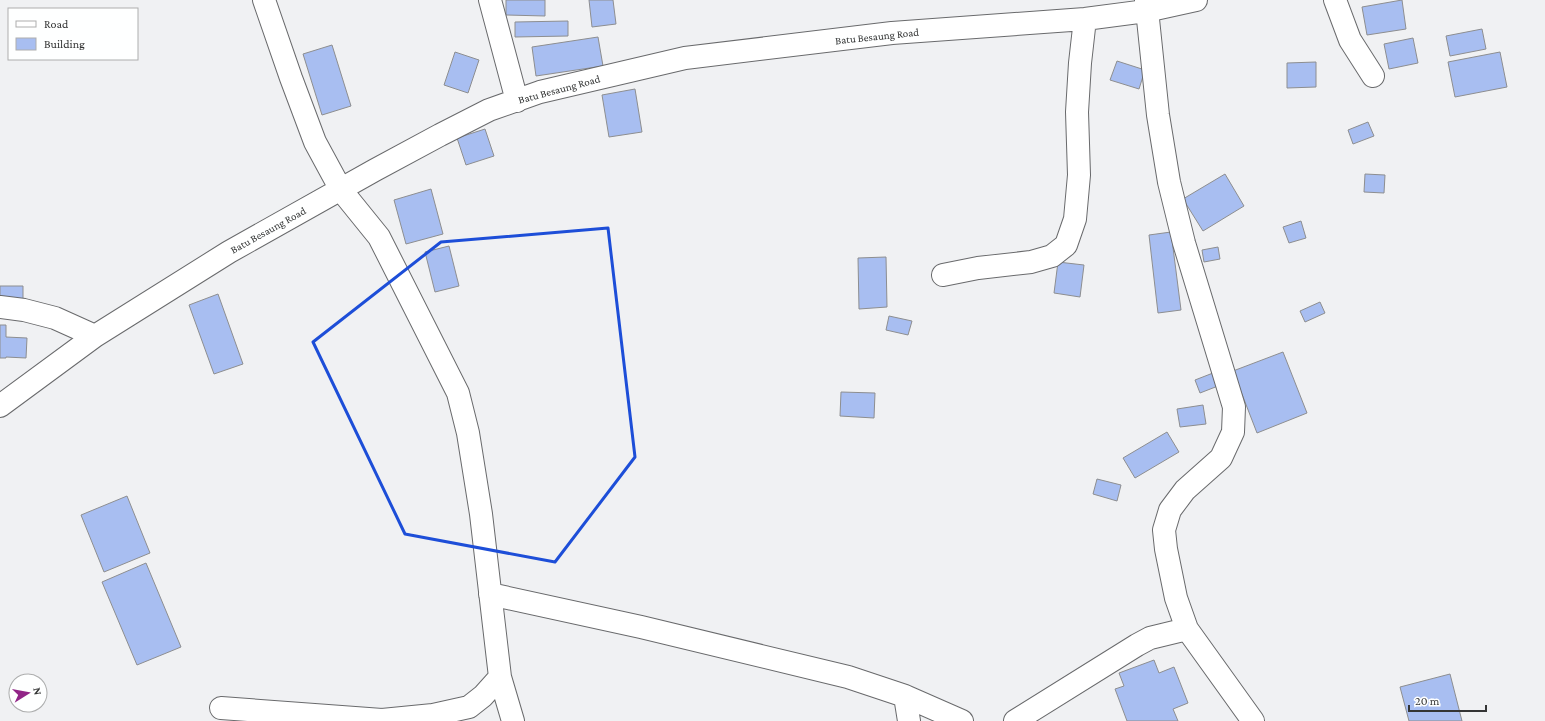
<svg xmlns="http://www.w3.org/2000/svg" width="1545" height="721" font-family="'Crimson Pro',serif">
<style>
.building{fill:#a8bef1;stroke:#8d8e90}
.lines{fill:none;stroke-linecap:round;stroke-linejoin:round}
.minor-casing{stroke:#696a6c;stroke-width:24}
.minor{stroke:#fff;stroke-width:22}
.marked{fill:none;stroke:#1d4ed8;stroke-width:3;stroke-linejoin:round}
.labels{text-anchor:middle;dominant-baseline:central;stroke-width:3;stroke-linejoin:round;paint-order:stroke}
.street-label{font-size:11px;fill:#343535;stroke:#feffff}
</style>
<rect width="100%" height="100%" fill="#f0f1f3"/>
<path class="building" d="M506,0H545V16L506,15Z
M589,0H613L616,24L592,27Z
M1402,0L1406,29L1367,35L1362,7Z
M568,21V36L515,37V22Z
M1482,29L1486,49L1450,56L1446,36Z
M598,37L603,66L536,76L532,47Z
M1413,38L1418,63L1389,69L1384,44Z
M332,45L351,106L322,115L303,54Z
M455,52L479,60L468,93L444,85Z
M1500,52L1507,87L1455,97L1448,62Z
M1117,61L1145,70L1139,89L1110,80Z
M1316,62V87L1287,88V63Z
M635,89L642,132L609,137L602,95Z
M1368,122L1374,136L1353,144L1348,130Z
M485,129L494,156L466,165L457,138Z
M1225,174L1244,206L1203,231L1183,199Z
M1365,174L1385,175L1384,193L1364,192Z
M431,189L443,234L406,244L394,200Z
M1301,221L1306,238L1289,243L1283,227Z
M1171,232L1181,310L1158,313L1149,235Z
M449,246L459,286L435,292L425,252Z
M1218,247L1220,259L1204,262L1202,250Z
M886,257L887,307L859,309L858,258Z
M1058,262L1084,265L1080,297L1054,293Z
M0,286H23V301L0,300Z
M218,294L243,364L214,374L189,305Z
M1320,302L1325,313L1305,322L1300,311Z
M889,316L912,321L908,335L886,330Z
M0,325H6V337L27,338L26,358L6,357V358H0Z
M1283,352L1307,413L1257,433L1233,371Z
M1213,373L1218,386L1200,393L1195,380Z
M841,392L875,393L874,418L840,416Z
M1203,405L1206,424L1180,427L1177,409Z
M1167,432L1179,452L1135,478L1123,458Z
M1097,479L1121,485L1117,501L1093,494Z
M127,496L150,553L104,572L81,515Z
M146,563L181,647L137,665L102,582Z
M1154,660L1159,673L1174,667L1188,703L1173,709L1178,721H1127L1115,689L1124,686L1119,673Z
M1450,674L1462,721H1409L1400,687Z"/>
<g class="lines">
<g class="minor-casing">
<path id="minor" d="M264,0L291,78L315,142L341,190L379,237L458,393L468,433L481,514L500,677L513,721
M490,0L517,101
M1146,0L1158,115L1169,182L1184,243L1234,407L1233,432L1221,458L1185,490L1170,510L1164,530L1166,549L1176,598L1187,629
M1335,0L1350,40L1373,76
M943,275L978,268L1031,262L1052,256L1066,245L1075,219L1079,175L1077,112L1080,63L1085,19
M0,307L24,310L55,318L95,336
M0,406L95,336L229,252L375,170L440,135L489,110L540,92L685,58L892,33L1085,19L1146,11L1196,0
M490,594L641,627L848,677L905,696L909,721
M905,696L962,721
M221,708L382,720L433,715L469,707L483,696L500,677
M1015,721L1137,645L1150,638L1187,629L1253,721"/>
</g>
<use href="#minor" class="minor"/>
</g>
<path class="marked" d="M608,228L635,457L555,562L405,534L313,342L441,242Z"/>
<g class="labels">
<g class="street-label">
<text transform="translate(877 36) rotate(-6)">Batu Besaung Road</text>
<text transform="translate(559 89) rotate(-15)">Batu Besaung Road</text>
<text transform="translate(268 230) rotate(-29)">Batu Besaung Road</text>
</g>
</g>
<rect x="8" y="8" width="130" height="52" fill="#feffff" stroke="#adaeae"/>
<rect x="16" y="21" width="20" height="6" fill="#ffffff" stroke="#adaeae"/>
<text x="44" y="28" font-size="12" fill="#343535">Road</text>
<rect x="16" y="38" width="20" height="12" fill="#a8bef1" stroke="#adaeae"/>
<text x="44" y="48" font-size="12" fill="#343535">Building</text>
<g transform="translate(28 693) rotate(79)"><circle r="19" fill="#feffff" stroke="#adaeae"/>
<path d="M0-3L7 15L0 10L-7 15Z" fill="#912487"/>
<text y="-6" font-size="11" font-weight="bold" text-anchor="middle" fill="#343535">N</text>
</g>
<path d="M1409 705v6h77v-6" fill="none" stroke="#343535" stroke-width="2"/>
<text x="1415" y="705" font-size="12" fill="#343535" stroke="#feffff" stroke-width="3" paint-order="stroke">20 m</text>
</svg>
